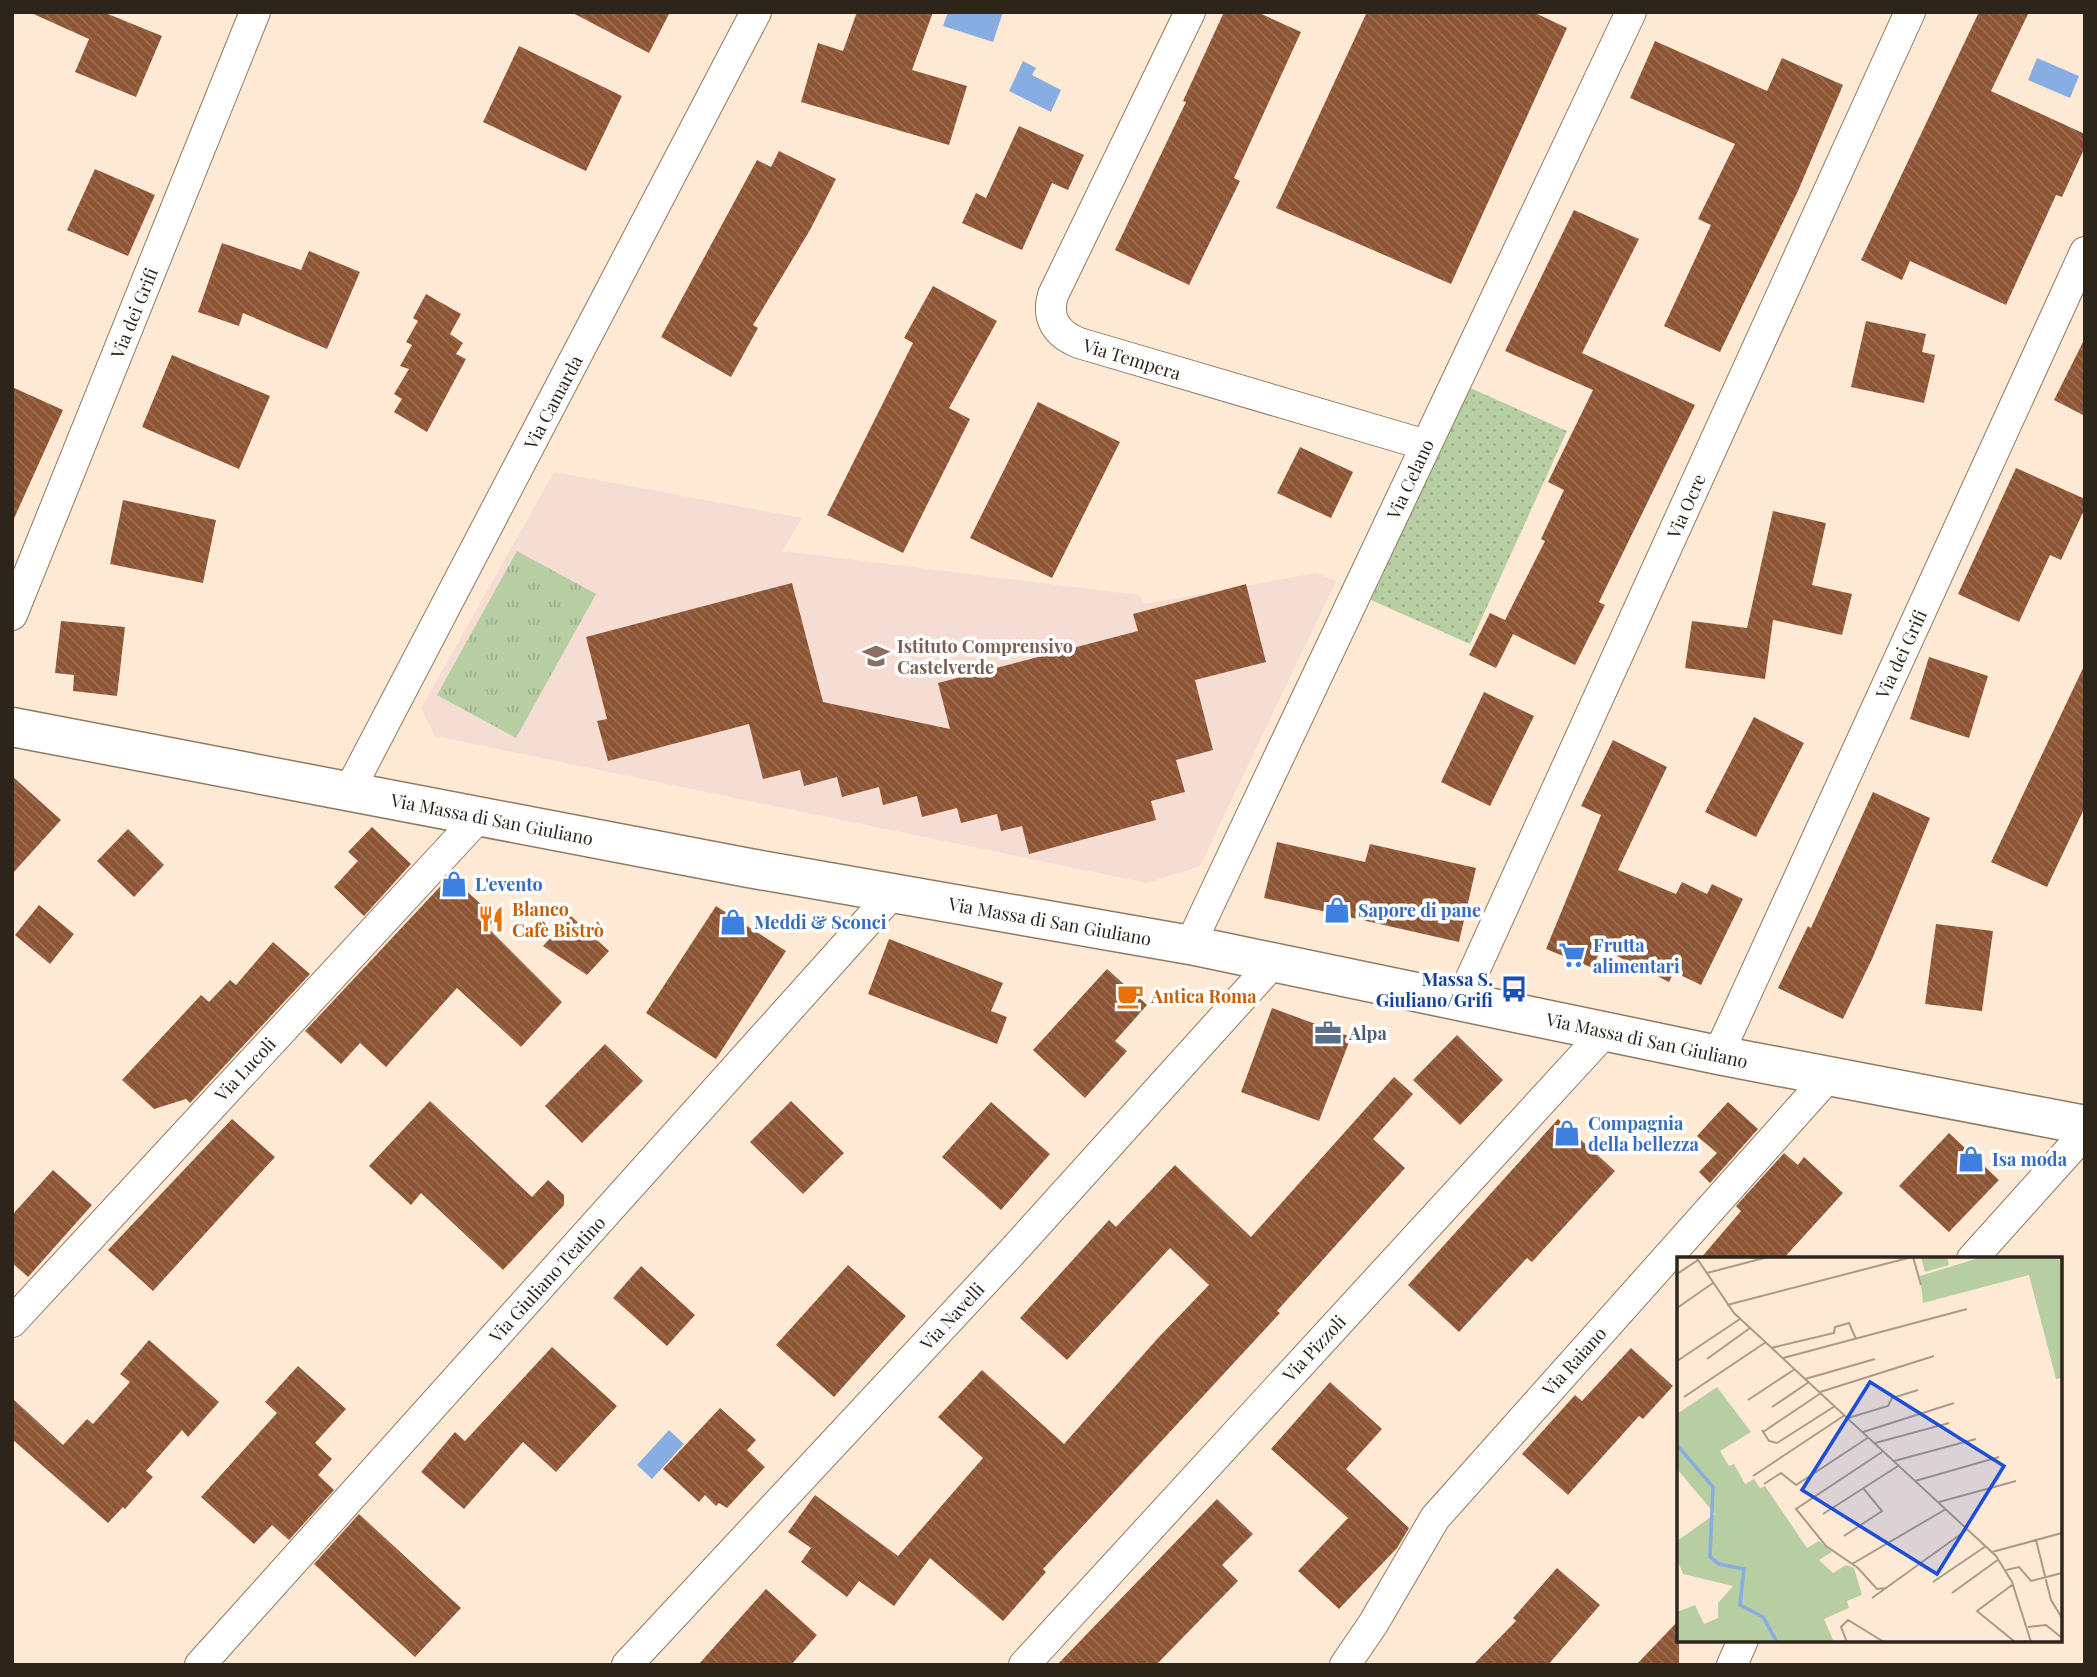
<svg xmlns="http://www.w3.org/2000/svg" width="2097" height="1677" font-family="'Playfair Display',serif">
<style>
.education{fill:#f5ddd3}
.grass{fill:url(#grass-dots)}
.park{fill:url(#park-tufts)}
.water{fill:#87ade3}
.building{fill:url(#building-back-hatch)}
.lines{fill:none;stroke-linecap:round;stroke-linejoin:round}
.minor-casing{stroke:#907962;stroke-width:32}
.tertiary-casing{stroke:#907962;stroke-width:41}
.minor{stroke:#fff;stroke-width:30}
.tertiary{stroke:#fff;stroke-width:38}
.labels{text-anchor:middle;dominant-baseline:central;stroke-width:7;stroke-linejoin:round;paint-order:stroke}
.street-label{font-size:18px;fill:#2d241a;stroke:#fff}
.education-label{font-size:18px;font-weight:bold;fill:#785e54;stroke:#fff;text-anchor:start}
.shop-label{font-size:18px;font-weight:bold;fill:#366cbe;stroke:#fff;text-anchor:start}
.food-label{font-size:18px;font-weight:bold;fill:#c56008;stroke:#fff;text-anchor:start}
.transit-label{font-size:18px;font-weight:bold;fill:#164399;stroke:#fff;text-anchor:end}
.service-label{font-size:18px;font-weight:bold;fill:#4e5e75;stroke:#fff;text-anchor:start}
.inset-river{fill:none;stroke:#87ade3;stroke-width:3.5}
.inset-road{fill:none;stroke:#aa9a8a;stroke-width:2}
.view{fill:#1d4ed8;fill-opacity:0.15;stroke:#1d4ed8;stroke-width:3.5}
.inset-edge{fill:none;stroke:#2d241a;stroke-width:3.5}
</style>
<defs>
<pattern id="grass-dots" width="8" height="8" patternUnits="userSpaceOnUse" patternTransform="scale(1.75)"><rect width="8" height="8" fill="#b7cda2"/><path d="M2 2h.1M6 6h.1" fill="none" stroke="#9eb08b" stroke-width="1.8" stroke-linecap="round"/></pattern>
<pattern id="park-tufts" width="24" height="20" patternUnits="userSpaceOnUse" patternTransform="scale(1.75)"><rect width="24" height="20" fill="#b7cda2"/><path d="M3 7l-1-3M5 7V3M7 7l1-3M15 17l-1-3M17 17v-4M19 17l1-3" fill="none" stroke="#9eb08b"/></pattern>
<pattern id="building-back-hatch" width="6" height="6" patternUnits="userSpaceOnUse" patternTransform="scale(1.75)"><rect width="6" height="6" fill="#8e5535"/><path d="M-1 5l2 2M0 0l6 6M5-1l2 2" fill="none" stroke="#9a6f56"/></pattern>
</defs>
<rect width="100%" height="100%" fill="#fee9d5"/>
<path class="education" d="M554,472L802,518L782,551L1139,595L1145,604L1316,573L1336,581L1200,866L1147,883L435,736L421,708Z"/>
<path class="grass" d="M1468,387L1567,431L1470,644L1371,600Z"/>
<path class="park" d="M517,551L596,594L516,738L437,695Z"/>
<path class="water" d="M948,12H1003L993,42L943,26Z
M2037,58L2079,76L2070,98L2028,80Z
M1023,61L1036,68L1032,75L1061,90L1051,112L1009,91Z
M669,1430L684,1444L652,1479L637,1465Z"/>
<path class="building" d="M29,12H103L162,36L136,97L75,72L89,39Z
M571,12H670L649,53Z
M857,12H933L912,70L967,86L949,145L801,102L818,43L843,51Z
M1224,12H1257L1301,32L1234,178L1240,181L1189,285L1115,250L1186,102L1183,101Z
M1367,12H1533L1567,28L1451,284L1276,208Z
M1979,12H2029L1991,91L2085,134V147L2062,197L2056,195L2006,305L1910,261L1902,280L1861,260Z
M1655,41L1767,91L1782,58L1843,85L1798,191L1720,352L1664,326L1711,225L1698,219L1735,144L1630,98Z
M519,46L622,96L586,171L483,122Z
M1019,126L1084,155L1068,190L1052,183L1022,250L962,223L976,193L986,198Z
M779,151L836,179L810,230L753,325L758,328L731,377L661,337L757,160L771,167Z
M95,169L155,195L128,256L67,230Z
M1574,210L1639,239L1582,353L1695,405L1599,602L1605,605L1575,665L1513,634L1496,668L1469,655L1490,613L1505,620L1545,541L1541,539L1564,490L1548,482L1593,390L1505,351Z
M222,243L301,270L309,251L360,272L327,349L243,313L239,326L198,312Z
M933,286L997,321L949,408L970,419L903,553L827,515L913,343L904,338Z
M426,294L461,314L450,334L463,343L456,354L466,359L427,432L394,412L402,399L394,394L409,369L400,366L412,345L406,342L418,321L413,318Z
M1866,321L1926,334L1922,352L1935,355L1924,403L1851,387Z
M2085,338V416L2054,400Z
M172,355L270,396L239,469L142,427Z
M12,387L63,410L12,523Z
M1038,402L1120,442L1052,578L970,538Z
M1300,447L1353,472L1331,518L1277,493Z
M2016,468L2085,499V508L2061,560L2050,555L2019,622L1958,594Z
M123,500L216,520L203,583L110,564Z
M1773,511L1826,523L1812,585L1852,594L1842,635L1773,620L1765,679L1685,668L1692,621L1747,628Z
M792,583L823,702L950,729L938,683L1138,631L1133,614L1246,584L1266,662L1195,680L1213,750L1176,760L1185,792L1151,801L1156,820L1029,854L1022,826L1001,831L997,814L961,823L957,808L922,817L917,796L883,805L879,787L842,797L837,777L804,786L800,770L763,779L749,724L608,761L597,721L607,719L586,637Z
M61,621L125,627L117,696L73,691L74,675L55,673Z
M1929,657L1988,676L1969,738L1910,719Z
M2085,664V807L2047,887L1991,862Z
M1484,692L1534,716L1490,806L1441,782Z
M1754,717L1804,743L1756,837L1705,812Z
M1613,740L1667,767L1618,870L1676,894L1682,882L1707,894L1712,884L1743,899L1701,985L1674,972L1669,982L1601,948L1593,968L1546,949L1601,815L1581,806Z
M12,776L61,820L12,874Z
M1873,792L1930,818L1873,957L1843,1019L1778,988L1808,926L1811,928Z
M372,827L411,864L364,916L334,887L358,861L348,852Z
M128,829L164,865L134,897L97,861Z
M1277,842L1365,862L1370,844L1476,868L1459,942L1264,898Z
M450,876L496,918L488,928L562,1002L521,1047L457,988L386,1067L360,1043L341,1064L305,1031Z
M39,905L74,934L50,964L15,935Z
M716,906L786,951L716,1059L646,1013Z
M571,916L609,951L587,975L543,946Z
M1936,924L1993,931L1982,1011L1925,1004Z
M889,939L1003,983L991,1011L1007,1017L997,1044L868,994Z
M273,942L310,974L190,1103L186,1099L154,1109L122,1080L201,995L209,1002L230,980L236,985Z
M1107,969L1147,1005L1115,1041L1127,1051L1085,1098L1033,1050Z
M1272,1008L1351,1037L1319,1121L1241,1092Z
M1457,1035L1503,1080L1460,1125L1413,1080Z
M605,1044L643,1081L582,1143L545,1106Z
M1394,1077L1413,1094L1373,1139L1405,1168L1277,1311L1280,1313L1043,1569L1046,1572L1003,1621L930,1558L894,1606L859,1581L847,1597L801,1562L811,1548L788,1532L815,1495L898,1556L983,1458L938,1417L982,1370L1064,1444L1158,1338L1209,1285L1170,1248L1067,1360L1020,1318L1109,1220L1116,1227L1175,1165L1251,1237Z
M430,1101L532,1197L548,1180L564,1195V1205L503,1270L421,1193L411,1205L369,1166Z
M791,1101L844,1153L803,1194L750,1142Z
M991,1102L1050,1154L1001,1210L942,1157Z
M1728,1102L1758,1129L1710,1183L1699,1172L1717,1153L1697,1136Z
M232,1119L275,1157L153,1291L108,1250Z
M1558,1119L1615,1171L1532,1262L1527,1258L1459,1332L1408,1285Z
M1949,1133L1999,1180L1949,1232L1899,1186Z
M1784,1153L1798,1165L1804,1157L1843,1193L1783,1259H1700L1741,1211L1736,1206Z
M53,1170L92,1205L28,1277L12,1263V1215Z
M848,1265L906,1316L834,1397L776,1345Z
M641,1266L695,1315L667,1346L613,1298Z
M149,1340L219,1402L188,1437L182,1430L146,1471L153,1477L125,1509L123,1507L108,1523L12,1439V1398L63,1445L87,1419L93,1424L130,1382L120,1374Z
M552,1347L617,1406L556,1472L523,1442L464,1509L421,1472L455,1432L465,1441Z
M1631,1348L1673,1386L1643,1419L1639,1416L1568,1495L1522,1454L1575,1395L1582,1401Z
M298,1366L346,1409L315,1443L332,1459L318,1475L334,1490L289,1540L272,1525L254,1544L201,1497L277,1413L265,1402Z
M1330,1382L1382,1429L1346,1469L1409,1528L1397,1548L1339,1609L1298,1571L1348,1518L1271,1449Z
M720,1408L756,1440L747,1450L765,1467L727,1508L719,1503L716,1506L705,1495L699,1502L663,1469Z
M1217,1499L1253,1534L1222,1565L1238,1581L1156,1665H1057Z
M359,1514L461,1608L415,1657L314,1564Z
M1557,1568L1600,1605L1548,1665H1473L1516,1621L1513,1618Z
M766,1589L817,1635L791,1665H698Z
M1679,1620V1665H1636Z"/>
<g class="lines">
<g class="minor-casing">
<path id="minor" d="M1190,12L1053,295C1046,319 1057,334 1079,343L1426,445
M12,615L255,12
M349,791L756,12
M1190,945L1631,12
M1461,1000L1910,12
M1718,1055L2085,252
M1972,1259L2085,1133
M12,1322L479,817
M200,1665L893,893
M627,1665L1011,1253L1273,963
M1024,1665L1605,1032
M1345,1665L1373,1624L1435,1518L1829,1076
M1732,1665L1743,1640"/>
</g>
<g class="tertiary-casing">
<path id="tertiary" d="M12,727L749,868L1190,945L1718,1055L2085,1125"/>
</g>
<use href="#minor" class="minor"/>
<use href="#tertiary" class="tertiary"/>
</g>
<defs>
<g id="school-bare" transform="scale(2.1)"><path d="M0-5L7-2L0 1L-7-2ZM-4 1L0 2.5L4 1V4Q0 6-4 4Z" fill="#8d6e63" stroke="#fff" stroke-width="2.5" paint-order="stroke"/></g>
<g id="shop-bare" transform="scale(2.1)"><path d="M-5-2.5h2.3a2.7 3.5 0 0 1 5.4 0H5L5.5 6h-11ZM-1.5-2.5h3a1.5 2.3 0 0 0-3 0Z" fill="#3f7fe0" stroke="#fff" stroke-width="2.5" paint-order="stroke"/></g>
<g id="restaurant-bare" transform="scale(2.1)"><path d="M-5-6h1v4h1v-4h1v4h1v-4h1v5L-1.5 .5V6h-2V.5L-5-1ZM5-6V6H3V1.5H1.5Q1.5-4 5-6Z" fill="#e8710a" stroke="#fff" stroke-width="2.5" paint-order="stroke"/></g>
<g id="supermarket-bare" transform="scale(2.1)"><path d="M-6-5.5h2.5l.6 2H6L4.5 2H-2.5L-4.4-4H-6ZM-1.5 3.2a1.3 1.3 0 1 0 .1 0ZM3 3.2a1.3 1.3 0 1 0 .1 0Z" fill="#3f7fe0" stroke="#fff" stroke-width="2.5" paint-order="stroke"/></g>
<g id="bus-bare" transform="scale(2.1)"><path d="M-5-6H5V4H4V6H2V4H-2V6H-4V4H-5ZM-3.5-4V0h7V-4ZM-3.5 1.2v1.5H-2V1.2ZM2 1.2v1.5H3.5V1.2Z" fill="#1a4fb4" stroke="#fff" stroke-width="2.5" paint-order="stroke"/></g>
<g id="cafe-bare" transform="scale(2.1)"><path d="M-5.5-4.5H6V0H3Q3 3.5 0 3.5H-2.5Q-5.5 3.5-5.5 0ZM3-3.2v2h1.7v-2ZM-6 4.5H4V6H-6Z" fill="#e8710a" stroke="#fff" stroke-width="2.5" paint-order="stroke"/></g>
<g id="office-bare" transform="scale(2.1)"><path d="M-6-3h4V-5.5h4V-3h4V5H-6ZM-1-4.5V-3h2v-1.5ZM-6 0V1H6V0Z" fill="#5c6f8a" stroke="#fff" stroke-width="2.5" paint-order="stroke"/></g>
</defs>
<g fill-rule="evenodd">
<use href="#school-bare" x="876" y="656"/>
<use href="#shop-bare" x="454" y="884"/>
<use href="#shop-bare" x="1337" y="910"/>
<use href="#restaurant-bare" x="491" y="919"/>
<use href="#shop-bare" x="733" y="922"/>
<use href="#supermarket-bare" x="1572" y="955"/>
<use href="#bus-bare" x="1514" y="989"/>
<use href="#cafe-bare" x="1130" y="996"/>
<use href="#office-bare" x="1328" y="1033"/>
<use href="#shop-bare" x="1567" y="1133"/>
<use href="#shop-bare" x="1971" y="1159"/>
</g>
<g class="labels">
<g class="street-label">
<text transform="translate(134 313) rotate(-68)">Via dei Grifi</text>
<text transform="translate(1132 359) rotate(17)">Via Tempera</text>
<text transform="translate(553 402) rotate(-62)">Via Camarda</text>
<text transform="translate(1410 479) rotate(-65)">Via Celano</text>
<text transform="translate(1686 506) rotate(-66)">Via Ocre</text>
<text transform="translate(1901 654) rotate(-65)">Via dei Grifi</text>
<text transform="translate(492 819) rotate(11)">Via Massa di San Giuliano</text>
<text transform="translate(1050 921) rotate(10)">Via Massa di San Giuliano</text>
<text transform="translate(1647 1040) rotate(12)">Via Massa di San Giuliano</text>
<text transform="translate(245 1069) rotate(-47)">Via Lucoli</text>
<text transform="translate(547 1279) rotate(-48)">Via Giuliano Teatino</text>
<text transform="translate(952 1316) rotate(-47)">Via Navelli</text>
<text transform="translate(1314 1348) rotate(-47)">Via Pizzoli</text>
<text transform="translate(1574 1361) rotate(-48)">Via Raiano</text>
</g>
<g class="education-label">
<text x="897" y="646">Istituto Comprensivo<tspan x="897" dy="21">Castelverde</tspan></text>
</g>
<g class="shop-label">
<text x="475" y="884">L'evento</text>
<text x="1358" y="910">Sapore di pane</text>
<text x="754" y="922">Meddi &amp; Sconci</text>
<text x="1593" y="945">Frutta<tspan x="1593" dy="21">alimentari</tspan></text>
<text x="1588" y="1123">Compagnia<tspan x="1588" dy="21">della bellezza</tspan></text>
<text x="1992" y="1159">Isa moda</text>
</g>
<g class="food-label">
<text x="512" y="909">Blanco<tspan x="512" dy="21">Cafè Bistrò</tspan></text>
<text x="1151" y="996">Antica Roma</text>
</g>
<g class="transit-label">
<text x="1493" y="979">Massa S.<tspan x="1493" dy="21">Giuliano/Grifi</tspan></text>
</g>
<g class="service-label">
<text x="1349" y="1033">Alpa</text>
</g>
</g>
<g transform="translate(1677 1257)">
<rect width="385" height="385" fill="#fee9d5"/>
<path d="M305,0H385V121L379,122L352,18L246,46L243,19ZM40,130L74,175L43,194L52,209L57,207L68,227L77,222L83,231L88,229L130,291L142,284L155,295L142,303L156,316L169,308L177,311L185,338L170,344L172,351L147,362L157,385H0V355L18,348L27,367L41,361V346L56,329L6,317L0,302V284L38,257L0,212V157Z" fill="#b7cda2"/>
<path d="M244,0H270L272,8L248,15Z" fill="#b7cda2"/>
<path class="inset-river" d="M0,188L36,230L33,300L42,307L67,312L63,348L86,360L100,385"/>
<path class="inset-road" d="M19,0L57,56L319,299L335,325L354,385M236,0L244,28M30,16L91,0M0,17L21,3M50,48L235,0M0,51L36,26M94,91L157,76L158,70L172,66L179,82M106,101L290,52M30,102L73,71M0,104L63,62M128,122L198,102M143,135L257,99M7,140L89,85M71,143L118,112M95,150L132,125M171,161L211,149L215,141L241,133M85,173L92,184L100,186L158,149M86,175L144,136M186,175L277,146M198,186L272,166M205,195L119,252L149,289L181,311L200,332L210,331M217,204L299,182M76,219L168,158M238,224L322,200M87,227L104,216L119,228L192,180M262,245L339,224M146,257L221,209M167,279L205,254L186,231M359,283L374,343L385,361M315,295L385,276M175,307L269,252M329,313L342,310L354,324L385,316M256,325L309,289M335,328L300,354L338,385M275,336L322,302M195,341L291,272M351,370L369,368L385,381M170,385L164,370L171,363L207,385"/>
<path class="view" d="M193,125L327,209L260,317L125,233Z"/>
<rect width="385" height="385" class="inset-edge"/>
</g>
<rect width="2097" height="1677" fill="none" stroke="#2d241a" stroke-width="28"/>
</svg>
